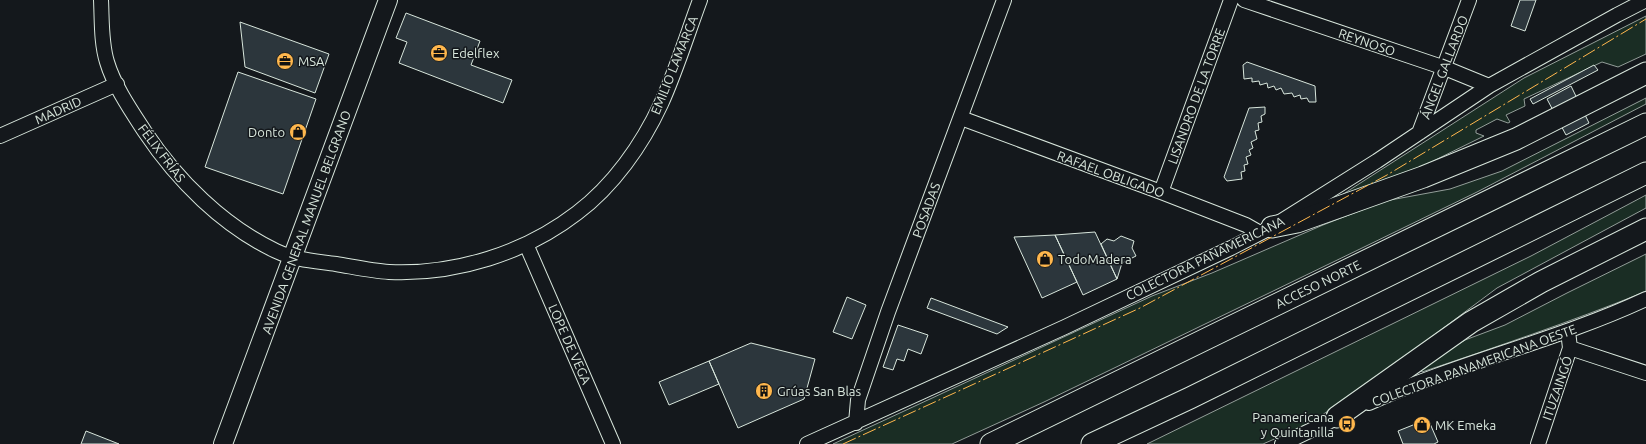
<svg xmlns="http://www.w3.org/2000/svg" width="1646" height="444" font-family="Ubuntu,sans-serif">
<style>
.green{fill:#1a2d24;stroke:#939e99}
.building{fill:#2c363c;stroke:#d8e6dc}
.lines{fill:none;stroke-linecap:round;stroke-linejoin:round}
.minor-casing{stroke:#d8e6dc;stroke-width:16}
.major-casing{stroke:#d8e6dc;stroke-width:20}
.highway-casing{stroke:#d8e6dc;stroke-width:23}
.minor{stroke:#14181c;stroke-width:14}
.major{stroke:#14181c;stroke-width:18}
.highway{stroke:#14181c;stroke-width:21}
.power{stroke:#ffb74d;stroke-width:1;stroke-dasharray:14 3 2 3;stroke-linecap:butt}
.labels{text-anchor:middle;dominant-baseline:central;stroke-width:3;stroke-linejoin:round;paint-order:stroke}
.street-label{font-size:13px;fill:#d8e6dc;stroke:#14181c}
.poi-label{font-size:13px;fill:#d8e6dc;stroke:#14181c;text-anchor:start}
</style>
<rect width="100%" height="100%" fill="#14181c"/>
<path class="green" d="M1646,16V54L1618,67L1602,62L1524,99L1525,106L1506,115L1510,122L1508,123L1497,119L1476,130V133L1484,136L1417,169L1323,207L1524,78Z
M1646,98V104L1477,192L1360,249L1044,402L952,444H833L1152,296L1212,273L1323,225L1385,201L1450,189L1502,171Z
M1646,195V208L1497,288L1351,397L1304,426L1263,444H1147L1531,256Z
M1646,254V291L1642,293C1570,322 1496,347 1422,372L1421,370L1447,351L1465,340L1505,325L1567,293Z"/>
<path class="building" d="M1520,0H1536L1525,31L1511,26Z
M406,13L480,41L471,65L512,80L503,103L399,63L407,42L396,38Z
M240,22L329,54L315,93L245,67Z
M1247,62L1315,86L1316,102H1309L1307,98L1301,99L1300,95L1294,97L1292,93L1284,94L1281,88L1276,90L1274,86L1268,88L1267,83L1260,85L1259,81L1252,82V78L1244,79L1243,65Z
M1594,65L1598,70L1533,104L1530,99Z
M238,72L316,99L283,194L205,167Z
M1571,86L1589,123L1566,135L1547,99Z
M1265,107V114L1261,116L1262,122L1258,123L1259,130L1255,131L1257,139L1251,142L1253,148L1249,150L1251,155L1246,157L1248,164L1244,165L1245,171L1241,172L1242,179L1227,181L1224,177L1249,108Z
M1095,232L1117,279L1083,295L1055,235Z
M1055,235L1077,282L1042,298L1014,237Z
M1121,236L1134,241L1132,248L1136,256L1122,263L1117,279L1101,244L1107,239L1114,241Z
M847,297L866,305L852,339L833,332Z
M931,298L1008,327L997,334L927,308Z
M898,325L928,335L921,354L908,349L904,361L897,359L893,370L883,367Z
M751,343L815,359L804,399L738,428L709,361Z
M709,361L719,384L669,405L659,382Z
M1428,419L1438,442L1434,444H1403L1398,431Z
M86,431L119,444H81Z"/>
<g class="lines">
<g class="minor-casing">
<path id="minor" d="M101,0C102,20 101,43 107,62C114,86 132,112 145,132C177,180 223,226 276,251C295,260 316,261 336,264C354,267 372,271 389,272C456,275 525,253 577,213C613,186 642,145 661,104C676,71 687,35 700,0
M1244,0L1445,68L1489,86
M961,118L1161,192L1246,225L1260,233
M1419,133L1469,0
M0,136L117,84
M1161,192L1231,0
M526,244L613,444
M1570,348L1646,373
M1369,403C1459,362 1556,341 1646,299
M856,423L858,400L888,312L1004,0
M807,444L1065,327L1231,248L1272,227L1377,161L1489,86L1617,15L1646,0
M1282,444L1345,414
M1538,444L1570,348L1568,331"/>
</g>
<g class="major-casing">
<path id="major" d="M223,444L388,0"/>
</g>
<g class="highway-casing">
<path id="highway" d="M1272,227L1297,222L1423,177L1516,139L1646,73
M1337,417L1471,322L1541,282L1646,229
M991,444L1646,124
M1092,444L1190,398L1646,173"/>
</g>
<use href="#minor" class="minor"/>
<use href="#major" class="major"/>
<use href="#highway" class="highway"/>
<path class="power" d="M843,444L1140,308L1387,175L1646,19"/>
</g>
<defs>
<g id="office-disc" transform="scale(0.9)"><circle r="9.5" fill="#ffb74d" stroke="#14181c"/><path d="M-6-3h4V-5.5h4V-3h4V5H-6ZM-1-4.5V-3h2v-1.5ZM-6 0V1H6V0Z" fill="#111"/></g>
<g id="shop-disc" transform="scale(0.9)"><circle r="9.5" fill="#ffb74d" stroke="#14181c"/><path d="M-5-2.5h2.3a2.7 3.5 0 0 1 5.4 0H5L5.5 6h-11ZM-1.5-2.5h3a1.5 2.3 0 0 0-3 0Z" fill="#111"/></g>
<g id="building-disc" transform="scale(0.9)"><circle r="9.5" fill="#ffb74d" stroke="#14181c"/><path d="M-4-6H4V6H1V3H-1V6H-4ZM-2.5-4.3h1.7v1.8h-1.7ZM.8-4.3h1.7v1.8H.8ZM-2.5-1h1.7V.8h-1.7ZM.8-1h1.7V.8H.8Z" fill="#111"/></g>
<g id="bus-disc" transform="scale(0.9)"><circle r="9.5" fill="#ffb74d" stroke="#14181c"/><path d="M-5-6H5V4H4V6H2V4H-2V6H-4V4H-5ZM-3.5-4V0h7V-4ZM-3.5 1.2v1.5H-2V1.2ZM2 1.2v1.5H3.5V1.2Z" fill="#111"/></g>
</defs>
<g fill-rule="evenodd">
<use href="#office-disc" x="439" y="53"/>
<use href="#office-disc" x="285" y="61"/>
<use href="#shop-disc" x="298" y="132"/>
<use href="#shop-disc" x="1045" y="259"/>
<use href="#building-disc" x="764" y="391"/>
<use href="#bus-disc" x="1347" y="424"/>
<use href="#shop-disc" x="1422" y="425"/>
</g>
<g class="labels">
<g class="street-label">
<text transform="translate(1367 42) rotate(19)">REYNOSO</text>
<text transform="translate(674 65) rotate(-68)">EMILIO LAMARCA</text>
<text transform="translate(1444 67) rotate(-69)">ÁNGEL GALLARDO</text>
<text transform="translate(1196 96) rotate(-70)">LISANDRO DE LA TORRE</text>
<text transform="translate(58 110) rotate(-24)">MADRID</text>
<text transform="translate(162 153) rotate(53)">FÉLIX FRÍAS</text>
<text transform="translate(1111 174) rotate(20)">RAFAEL OBLIGADO</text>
<text transform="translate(926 210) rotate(-70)">POSADAS</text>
<text transform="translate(306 222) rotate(-70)">AVENIDA GENERAL MANUEL BELGRANO</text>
<text transform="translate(1205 258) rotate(-26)">COLECTORA PANAMERICANA</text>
<text transform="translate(1318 284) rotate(-26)">ACCESO NORTE</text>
<text transform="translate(570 344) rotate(66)">LOPE DE VEGA</text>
<text transform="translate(1474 365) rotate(-20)">COLECTORA PANAMERICANA OESTE</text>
<text transform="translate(1557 388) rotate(-71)">ITUZAINGÓ</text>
</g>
<g class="poi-label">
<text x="452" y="53">Edelflex</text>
<text x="298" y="61">MSA</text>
<text x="285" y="132" text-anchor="end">Donto</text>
<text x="1058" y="259">TodoMadera</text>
<text x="777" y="391">Grúas San Blas</text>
<text x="1334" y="417" text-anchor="end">Panamericana<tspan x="1334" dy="15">y Quintanilla</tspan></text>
<text x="1435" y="425">MK Emeka</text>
</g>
</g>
</svg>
